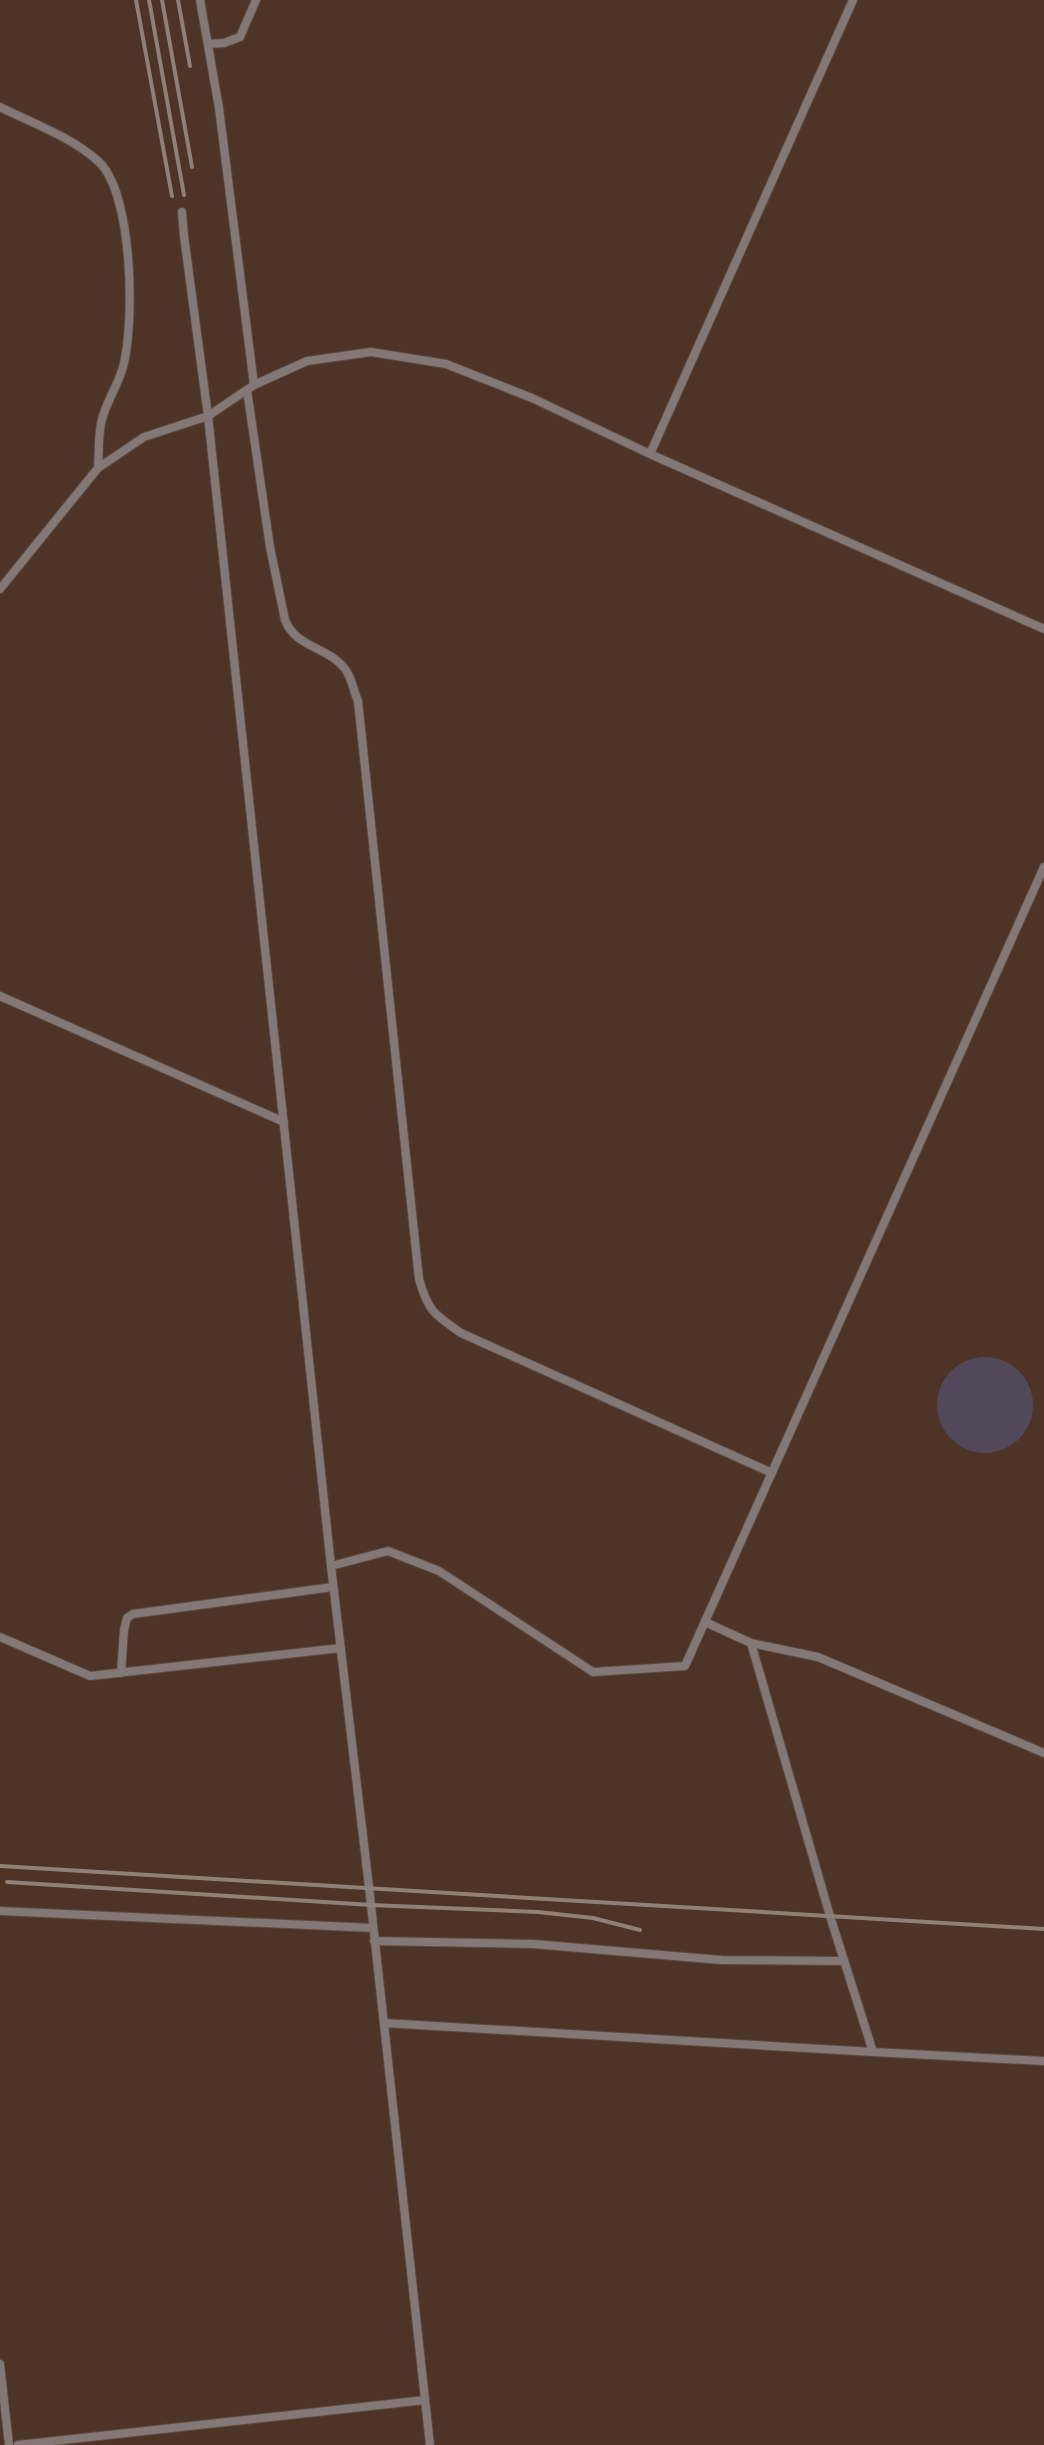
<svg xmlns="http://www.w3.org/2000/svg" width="1044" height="2445" font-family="'Fira Sans',sans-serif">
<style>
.built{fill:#4d3427}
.building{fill:#53485a}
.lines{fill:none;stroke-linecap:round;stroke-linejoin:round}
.service-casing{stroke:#5d4a41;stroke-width:10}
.service{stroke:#837875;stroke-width:8}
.rail{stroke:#908078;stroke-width:4}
</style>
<rect width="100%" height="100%" fill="#3f2b22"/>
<path class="built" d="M0,0H1044V2445H0Z"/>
<path class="building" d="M937 1405a48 48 0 1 1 96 0a48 48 0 1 1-96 0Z"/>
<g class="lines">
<g class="service-casing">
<path id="service" d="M853,0L650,454L1044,629
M208,44L224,43L240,37L256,0
M0,107C32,123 72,137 99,162C133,194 135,323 123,367C118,385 107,401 102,419C98,434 99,453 98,468
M182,212L184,236L208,416L331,1566L369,1887L430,2445
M254,385L307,361L371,352L446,364L532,398L650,454
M247,390L270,547L285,620C296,649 332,647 347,672C352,680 354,692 358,701L419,1279C428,1311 434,1314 461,1333L772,1473
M0,589L98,468L144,437L208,416L254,385L219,108L200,0
M0,996L284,1122
M331,1566L388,1551L439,1571L593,1672L685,1666L1044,867
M705,1622L751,1643L830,1916L873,2052L1044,2061
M0,1637L90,1676L341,1648
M751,1643L818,1657L1044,1753
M121,1673L124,1630L127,1618L133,1614L333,1587
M0,1911L373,1928
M374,1941L533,1944L721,1960L844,1961
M384,2023L873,2052
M0,2364L9,2445
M18,2445L425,2400"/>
</g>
<use href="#service" class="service"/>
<path class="rail" d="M136,0L172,196
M149,0L184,195
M162,0L192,167
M178,0L190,66
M0,1866L1044,1929
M7,1882L371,1905L538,1912L593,1918L640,1930"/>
</g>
</svg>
